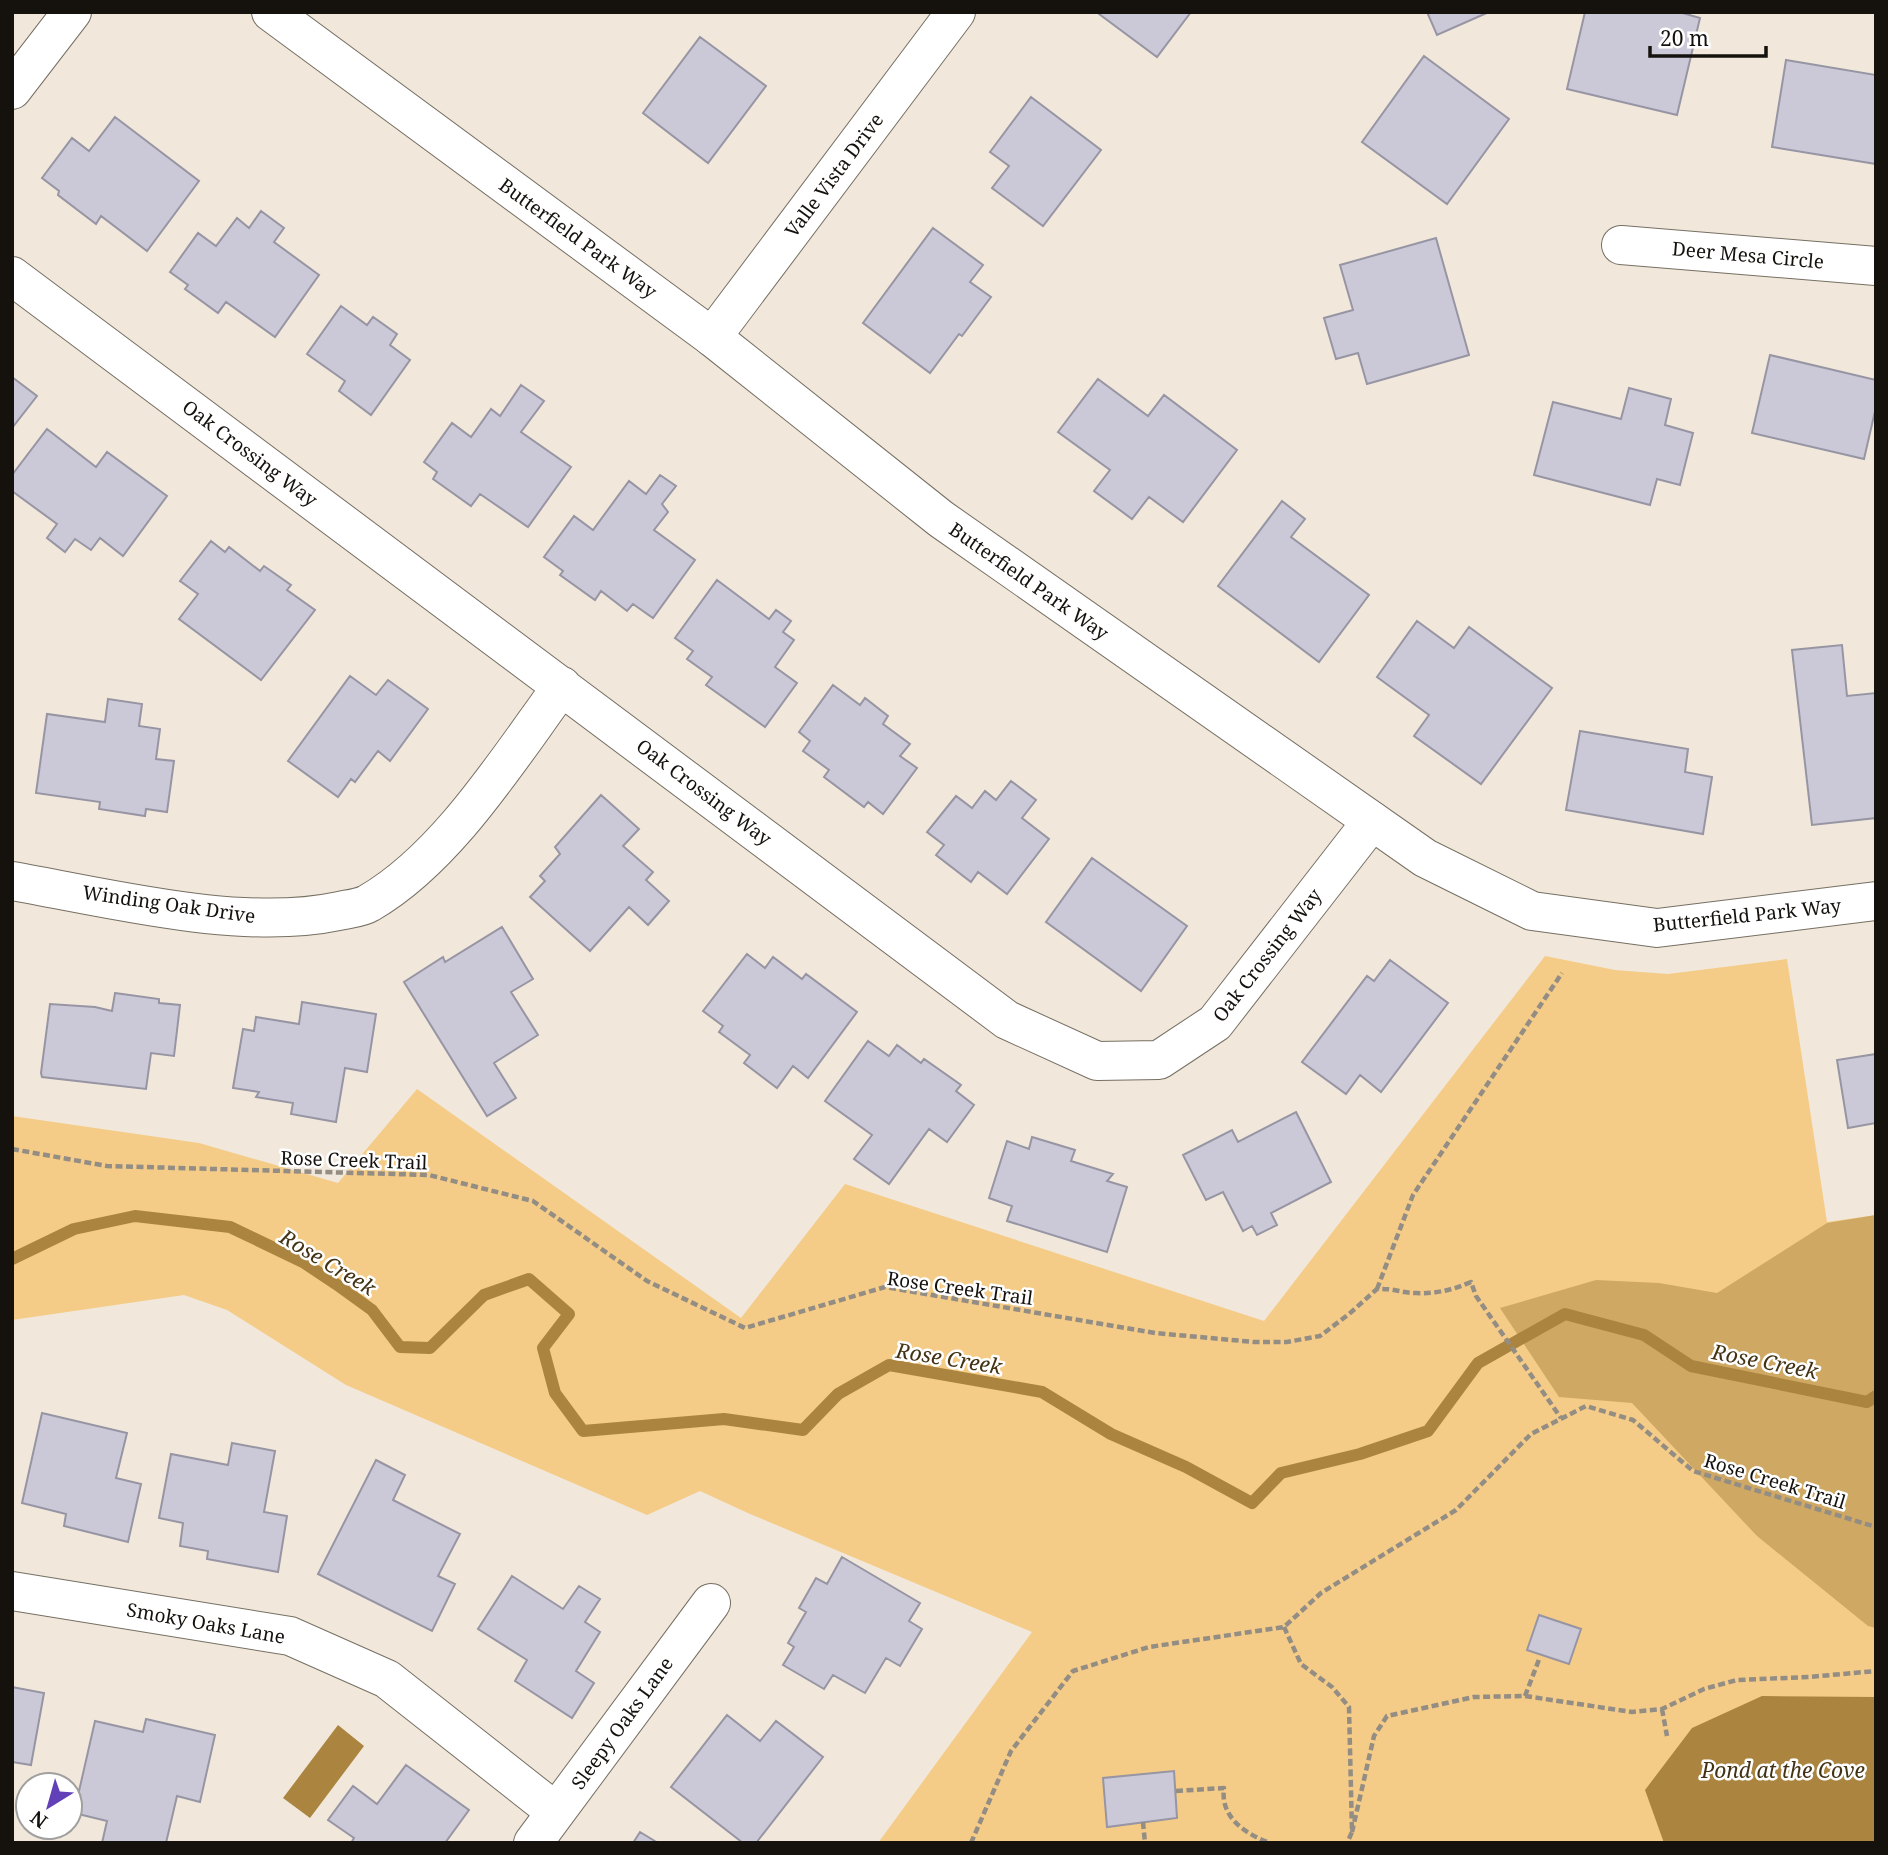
<svg xmlns="http://www.w3.org/2000/svg" width="1888" height="1855" font-family="'Noto Serif',serif">
<style>
.green{fill:#f4cc88}
.forest{fill:#cfa863}
.water{fill:#ab8540}
.lines{fill:none;stroke-linecap:round;stroke-linejoin:round}
.stream{stroke:#ab8540;stroke-width:12}
.building{fill:#cbc9d8;stroke:#9795a3;stroke-width:2}
.minor-casing{stroke:#766f63;stroke-width:40}
.tertiary-casing{stroke:#766f63;stroke-width:40}
.path{stroke:#938d84;stroke-width:4.5;stroke-dasharray:7 3.5;stroke-linecap:butt}
.minor{stroke:#fff;stroke-width:38}
.tertiary{stroke:#fff;stroke-width:38}
.labels{text-anchor:middle;dominant-baseline:central;stroke-width:5;stroke-linejoin:round;paint-order:stroke}
.street-label{font-size:19px;fill:#15120e;stroke:#fff}
.water-label{font-size:21px;font-style:italic;fill:#433314;stroke:#fff}
</style>
<rect width="100%" height="100%" fill="#f1e8db"/>
<path class="green" d="M1545,956L1615,970L1668,974L1787,959L1827,1222L1876,1215V1843H878L1032,1632L750,1514L700,1491L647,1515L346,1385L227,1310L184,1295L12,1320V1116L199,1143L338,1183L417,1089L741,1318L845,1184L1264,1321Z"/>
<path class="forest" d="M1876,1215V1628L1868,1626L1757,1536L1632,1403L1559,1397L1500,1308L1596,1280L1659,1283L1717,1293L1827,1223Z"/>
<path class="water" d="M1762,1696L1876,1697V1843H1664L1645,1790L1692,1728Z
M338,1725L364,1746L310,1818L283,1798Z"/>
<g class="lines">
<path class="stream" d="M12,1259L74,1229L135,1216L230,1227L303,1262L336,1284L372,1310L400,1347L430,1348L484,1295L529,1279L569,1314L543,1348L555,1393L583,1431L724,1419L803,1430L838,1394L889,1365L1042,1392L1111,1434L1186,1467L1252,1503L1281,1473L1360,1454L1428,1431L1478,1363L1565,1314L1644,1335L1691,1366L1867,1402L1876,1396"/>
</g>
<path class="building" d="M1100,12H1191L1157,57L1099,14Z
M1427,12H1489L1437,35Z
M1585,12H1679L1700,18L1677,115L1567,89Z
M700,37L766,86L708,163L643,113Z
M1424,56L1509,119L1447,204L1362,142Z
M1786,60L1876,75V164L1772,147Z
M1031,97L1101,150L1043,226L992,188L1009,166L990,152Z
M115,117L199,181L147,251L101,216L96,224L58,195L59,191L42,178L72,138L89,151Z
M261,211L284,228L274,242L319,275L275,337L226,302L218,313L185,289L188,285L170,272L198,233L216,246L237,218L249,228Z
M933,228L983,265L970,282L991,297L962,336L959,334L930,373L863,323Z
M1436,238L1469,355L1367,384L1358,353L1336,359L1324,318L1353,310L1340,265Z
M341,306L367,325L373,317L397,334L390,345L410,360L371,415L339,391L345,381L307,354Z
M1770,355L1876,380V407L1864,459L1752,433Z
M12,377L37,396L12,428Z
M1098,379L1148,416L1164,395L1237,450L1183,522L1149,497L1132,519L1094,491L1110,470L1058,432Z
M521,385L544,401L521,432L571,467L528,527L480,494L471,506L433,479L437,472L424,462L452,423L471,437L491,409L500,416Z
M1629,388L1671,399L1665,425L1693,433L1680,485L1657,479L1650,505L1534,475L1553,402L1621,419Z
M47,429L96,467L107,452L167,496L123,556L100,538L91,550L75,539L65,552L47,538L57,524L12,491V475Z
M660,475L676,486L662,504L668,512L654,530L695,560L653,618L633,604L627,611L601,591L595,600L560,575L563,571L544,557L574,516L593,530L629,481L646,494Z
M1282,501L1305,519L1291,537L1369,595L1319,662L1218,586Z
M211,541L225,552L229,547L260,571L264,566L291,585L287,590L315,610L261,680L179,619L198,594L180,581Z
M717,580L769,619L776,610L791,621L783,632L794,640L775,667L797,683L765,727L706,685L712,677L687,659L693,651L675,638Z
M1417,621L1454,648L1469,627L1552,688L1481,784L1414,736L1429,715L1377,677Z
M1842,645L1847,696L1876,693V818L1812,825L1792,650Z
M350,676L376,695L388,680L428,709L390,761L378,751L355,782L351,779L338,797L288,761Z
M833,685L860,705L865,698L888,716L883,724L910,744L900,756L917,768L883,814L868,802L864,807L824,777L829,770L803,751L810,741L799,732Z
M108,699L142,704L139,726L160,729L156,759L174,761L167,812L146,809L145,816L99,809L100,802L36,793L47,714L105,722Z
M1580,731L1688,749L1685,772L1712,777L1703,834L1566,810Z
M1011,781L1036,800L1022,818L1049,839L1007,894L978,872L971,882L936,855L944,845L927,832L956,796L972,808L985,791L996,800Z
M601,795L639,829L623,846L653,872L646,880L669,901L648,925L629,907L590,951L530,897L545,881L540,876L560,854L555,847Z
M1092,858L1187,926L1141,991L1046,922Z
M502,927L533,979L511,992L538,1035L494,1063L516,1098L487,1116L404,982L443,957L445,962Z
M747,954L765,968L773,957L802,979L806,974L857,1012L808,1078L793,1066L777,1088L744,1063L750,1055L719,1032L723,1026L703,1011Z
M1390,960L1448,1003L1381,1092L1360,1075L1346,1094L1302,1062L1367,976L1374,981Z
M115,993L159,999V1003L180,1005L174,1056L151,1053L146,1089L42,1077L41,1073L50,1004L95,1007L112,1011Z
M302,1002L376,1014L367,1072L345,1068L336,1122L291,1114L293,1103L256,1097L259,1092L233,1088L243,1029L254,1031L256,1017L299,1024Z
M868,1041L889,1056L897,1045L921,1063L924,1059L961,1085L956,1091L974,1105L947,1142L929,1129L889,1184L854,1159L872,1135L825,1101Z
M1876,1054V1123L1848,1128L1837,1060Z
M1296,1112L1331,1182L1271,1213L1277,1225L1257,1235L1252,1226L1243,1231L1223,1192L1206,1200L1183,1155L1232,1130L1238,1142Z
M1032,1137L1075,1150L1071,1161L1113,1174L1107,1181L1127,1187L1107,1252L1007,1221L1012,1206L989,1198L1007,1141L1029,1149Z
M42,1413L127,1433L116,1478L141,1484L128,1542L64,1526L66,1514L22,1503Z
M232,1443L275,1451L264,1512L287,1516L278,1572L207,1559L208,1551L180,1546L183,1523L159,1518L171,1454L228,1465Z
M376,1460L405,1475L393,1500L460,1534L438,1576L455,1584L432,1631L318,1574Z
M842,1557L920,1603L909,1621L922,1629L900,1666L886,1658L865,1693L833,1675L824,1689L783,1665L794,1647L788,1643L806,1612L799,1608L816,1578L827,1584Z
M512,1576L563,1609L579,1586L600,1599L585,1622L600,1632L576,1671L594,1683L572,1718L515,1681L527,1660L478,1629Z
M1539,1615L1581,1629L1569,1664L1527,1650Z
M12,1687L44,1693L31,1765L12,1762Z
M727,1715L760,1741L776,1721L823,1757L756,1843H743L671,1787Z
M146,1719L215,1735L200,1802L177,1796L166,1843H102L107,1821L74,1813L95,1721L143,1732Z
M406,1765L469,1810L445,1843H351L354,1838L328,1820L353,1786L377,1804Z
M1174,1771L1177,1818L1107,1827L1103,1778Z
M640,1832L658,1843H633Z"/>
<g class="lines">
<g class="minor-casing">
<path id="minor" d="M12,90L72,12
M1621,245L1876,266
M12,276L1007,1020L1097,1061L1159,1060L1215,1023L1372,821
M712,337L956,12
M12,881C110,898 241,932 339,911C348,909 361,908 369,903C447,858 509,758 562,686
M12,1591L290,1636L387,1679L556,1812
M533,1843L711,1603"/>
</g>
<g class="tertiary-casing">
<path id="tertiary" d="M271,12L712,337L941,519L1425,858L1532,911L1657,928L1876,901"/>
</g>
<path class="path" d="M12,1149L107,1166L429,1175L533,1201L647,1281L745,1328L885,1287L1155,1333L1254,1342H1287L1320,1336L1349,1314L1377,1289C1393,1288 1402,1293 1416,1293C1436,1294 1452,1290 1471,1282L1476,1296L1561,1418
M1377,1289L1413,1195L1562,973
M1284,1627L1301,1664L1332,1687L1349,1707L1352,1832L1347,1843
M1525,1696L1540,1657
M1662,1709L1667,1736
M1176,1791L1224,1788C1220,1818 1246,1834 1270,1843
M1143,1822L1145,1843
M1352,1832L1374,1736L1387,1716L1474,1697L1525,1696L1632,1712L1662,1709L1704,1689L1737,1680L1809,1677L1876,1671
M971,1843L1011,1751L1073,1671L1149,1647L1284,1627L1321,1593L1456,1510L1531,1434L1586,1406L1633,1420L1693,1471L1876,1527"/>
<use href="#minor" class="minor"/>
<use href="#tertiary" class="tertiary"/>
</g>
<g class="labels">
<g class="street-label">
<text transform="translate(834 175) rotate(-53)">Valle Vista Drive</text>
<text transform="translate(578 238) rotate(36)">Butterfield Park Way</text>
<text transform="translate(1748 255) rotate(5)">Deer Mesa Circle</text>
<text transform="translate(250 453) rotate(37)">Oak Crossing Way</text>
<text transform="translate(1029 581) rotate(35)">Butterfield Park Way</text>
<text transform="translate(704 792) rotate(37)">Oak Crossing Way</text>
<text transform="translate(169 904) rotate(8)">Winding Oak Drive</text>
<text transform="translate(1747 915) rotate(-6)">Butterfield Park Way</text>
<text transform="translate(1267 955) rotate(-52)">Oak Crossing Way</text>
<text transform="translate(354 1160) rotate(2)">Rose Creek Trail</text>
<text transform="translate(960 1288) rotate(8)">Rose Creek Trail</text>
<text transform="translate(1775 1481) rotate(17)">Rose Creek Trail</text>
<text transform="translate(206 1623) rotate(10)">Smoky Oaks Lane</text>
<text transform="translate(622 1723) rotate(-54)">Sleepy Oaks Lane</text>
</g>
<g class="water-label">
<text transform="translate(328 1262) rotate(31)">Rose Creek</text>
<text transform="translate(949 1358) rotate(9)">Rose Creek</text>
<text transform="translate(1765 1361) rotate(11)">Rose Creek</text>
<text x="1783" y="1770">Pond at the Cove</text>
</g>
</g>
<rect width="1888" height="1855" fill="none" stroke="#15120e" stroke-width="28"/>
<g transform="translate(49 1806) rotate(217)"><circle r="33" fill="#ffffff" stroke="#a1a09f" stroke-width="2"/>
<path d="M0-5L12 26L0 18L-12 26Z" fill="#6240b8"/>
<text y="-10" font-size="19" font-weight="bold" text-anchor="middle" fill="#15120e">N</text>
</g>
<path d="M1650 46v10h116v-10" fill="none" stroke="#15120e" stroke-width="3.5"/>
<text x="1660" y="46" font-size="21" fill="#15120e" stroke="#ffffff" stroke-width="5" paint-order="stroke">20 m</text>
</svg>
